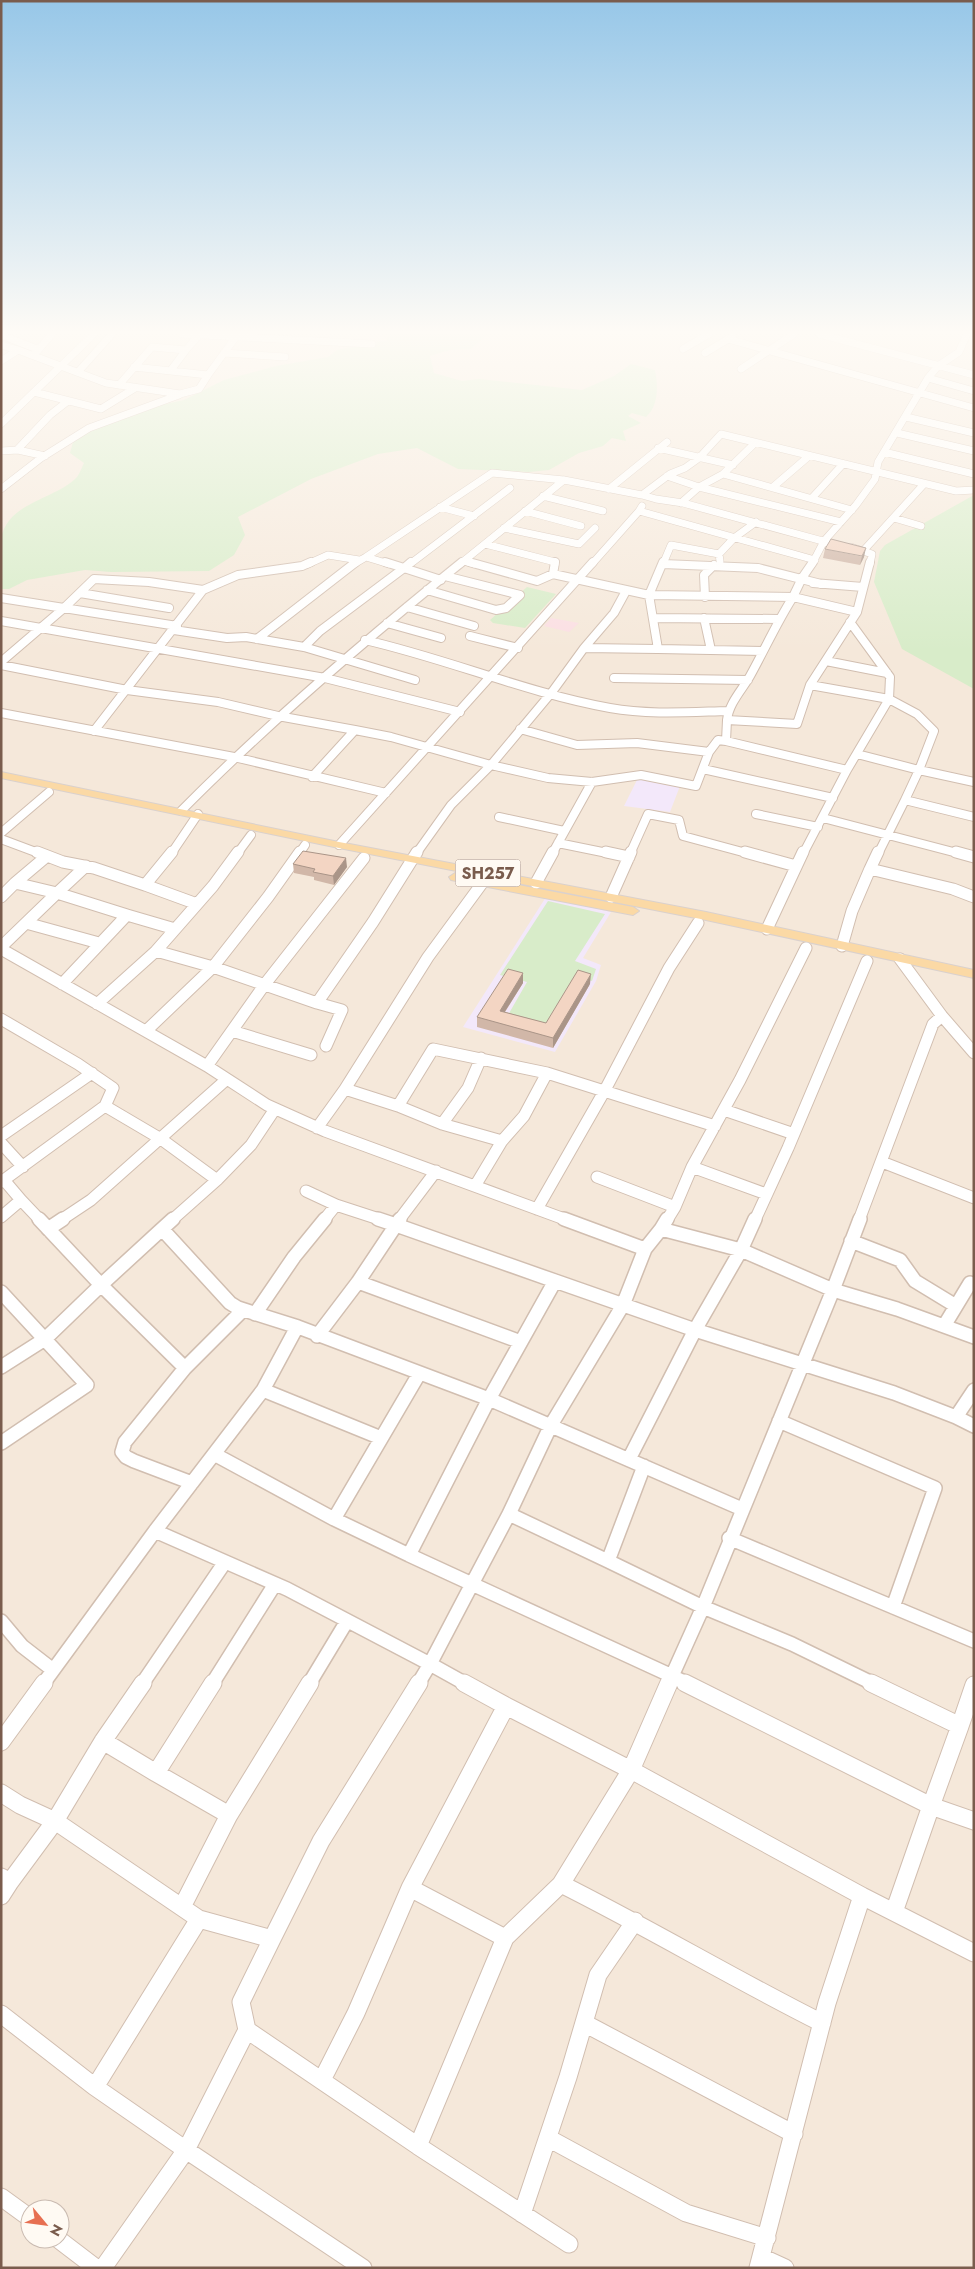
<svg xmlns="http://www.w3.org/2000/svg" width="975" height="2269" font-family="Jost,sans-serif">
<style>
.residential{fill:#f5e8da;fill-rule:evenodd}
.education{fill:#f3e8fa}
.medical{fill:#fbdfe3}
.green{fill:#d8ecc9}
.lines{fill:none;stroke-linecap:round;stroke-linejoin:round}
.minor-far4-casing{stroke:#d1beb0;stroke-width:8}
.minor-far3-casing{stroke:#d1beb0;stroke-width:10}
.minor-far2-casing{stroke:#d1beb0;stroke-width:13}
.minor-far1-casing{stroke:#d1beb0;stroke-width:16}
.minor-casing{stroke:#d1beb0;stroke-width:19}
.major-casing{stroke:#dad1cd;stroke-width:2}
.minor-far4{stroke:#fff;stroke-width:7}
.minor-far3{stroke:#fff;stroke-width:8}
.minor-far2{stroke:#fff;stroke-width:11}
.minor-far1{stroke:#fff;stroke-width:13}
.minor{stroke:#fff;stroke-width:17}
.major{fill:#fbd9a5;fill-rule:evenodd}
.wall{fill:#d1b7a8}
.shaded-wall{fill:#aa9588}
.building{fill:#f3d5c3;stroke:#aa9588}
.labels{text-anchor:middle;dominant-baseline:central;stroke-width:5;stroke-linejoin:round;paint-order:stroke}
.shield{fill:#fffaf3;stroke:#a28b7f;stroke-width:1}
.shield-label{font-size:16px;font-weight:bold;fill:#7a5c4d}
</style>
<rect width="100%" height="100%" fill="#fdf6ec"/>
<path class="residential" d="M1,334H974V2268H1ZM30,2209H60V2239H30Z"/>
<path class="education" d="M638,778L680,786L670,812L624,806Z
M546,897L611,912L583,958L601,965L596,981L555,1052L463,1027Z"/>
<path class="medical" d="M551,618L579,623L569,632L544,626Z"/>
<path class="green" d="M388,334H494L486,336L471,349L450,350L430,356L434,373L462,381L479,379L582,390L614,376L631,364L655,370C658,385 659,406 646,417L632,413L628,416L641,423L623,431L626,441L612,438L603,446L579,453L549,470L529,472L458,469L417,448L378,454L311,479L238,517L245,535L234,555L209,571L111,572L85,570L27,580L9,589H1C1,573 0,555 1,539C7,502 55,500 77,477C80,473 82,467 84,463L70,453L73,442L97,427L118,418L134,416L152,407L184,400L224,380L276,366L328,357L337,350L387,340Z
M974,495V689L902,649L874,582L880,551L885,545Z
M527,587L556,594L525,628L493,623L490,620Z
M548,901L605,914L575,961L596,969L592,981L574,977L545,1026L508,1015L527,982L500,975Z"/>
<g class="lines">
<g class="minor-far4-casing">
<path id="minor-far4" d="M183,334L372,344
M819,334L974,375
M1,335L37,349
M728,339L974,408
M1,345L18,350
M683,349L709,334
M224,353L285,357
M705,353L733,336
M34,355L52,334
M1,361L18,350L106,383L180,394L199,389L208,375
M134,367L208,375L238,334
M741,369L794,334
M171,370L186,350
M78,372L112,334
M928,378L974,391
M119,385L152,347L186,350L199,335
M34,392L101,409L135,388
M906,417L974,433
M1,424L94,334
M897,433L974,451
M755,443L723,474L852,510
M658,448L733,465
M17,450L50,415L68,401
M1,451L18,450L45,456
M884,452L974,474
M667,476L699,487L841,522
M773,487L809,456
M1,489L41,458L89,428L179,395
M609,489L667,442
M543,496L603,511
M812,498L843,464
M681,503L699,487L723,474
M642,506L639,511L815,560
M440,507L474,516
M525,511L581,526
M894,518L921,526
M504,528L579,544L595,528
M830,543L683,503L656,499L642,495L670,474L685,468L699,458L721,434L956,491L974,490
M485,544L555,562V564
M851,547L872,554L870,564
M864,550L924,484
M366,557L492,473L564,480L642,495
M464,561L474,564
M720,561L719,554L734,538L756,522
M308,564L328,555L359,560
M354,564L366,557L389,564
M410,564L510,488
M460,564L564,480
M592,564L639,511
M663,564L671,545L719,554
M812,564L824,541L856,505L875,479L878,462L928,378L938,366L959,352L967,334"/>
</g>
<g class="minor-far3-casing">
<path id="minor-far3" d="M385,562L404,568L411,562
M469,562L537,581L553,574L649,595L663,562
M663,564L758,568L821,584
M553,574L555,562
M813,583L863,587
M203,590L238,575L302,566L311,562
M427,590L496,610L506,608L520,595L445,576
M80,593L169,608
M705,597L704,575L714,565
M793,597L857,612L810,685L797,724L727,720C729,703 742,690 750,676C765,649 777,622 793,597Z
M1,598L177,626
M407,607L474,626
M857,612L870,562
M653,618L779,619
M704,618L711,650
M1,621L325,678L460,712
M850,622L890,677L889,699L917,714L934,731L919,770L857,754
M387,623L441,638
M174,630L227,638L246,637L304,647L415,680
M470,636L518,648
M257,639L356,562
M365,640C448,659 527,693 610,708C649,715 689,712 728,711
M304,647L320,631L404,568L441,580
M584,648L614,613L626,591
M658,649L763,651
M826,661L887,673
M1,662L64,608L94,579L149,582L203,590L94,731
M1,665L127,690L218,702L278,716L355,730
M614,678L748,680
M1,713L234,757L386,793
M520,729L577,745L637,743L709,752
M726,741L847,770
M703,769L833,798
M312,777L355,730L391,737L491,765L548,778L592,782L641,775L696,786L709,752L718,740L726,741L727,720
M905,800L919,770L974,782
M181,811C269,722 364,641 462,562
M756,814L818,827
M499,817L564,831
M823,818L961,854
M1,833L49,792
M1,839L41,854
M558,843L612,854
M339,845L593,562
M171,854L198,814
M237,854L251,835
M299,854L305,845
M416,854L451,805L491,765L552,692L584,648L658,649L649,595L793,597L802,578L813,562
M552,854L592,782
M630,854L648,814L679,820L683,836L750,854
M803,854L847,770L889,699L810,685
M878,854L905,800L974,817"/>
</g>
<g class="minor-far2-casing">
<path id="minor-far2" d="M37,852L63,862L94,868L145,885
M172,852L145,885L197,904
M238,852L213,886L156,951L213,967L317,1003L373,922L417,852
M606,852L629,857
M745,852L796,866
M956,852L974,857
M870,869L878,852
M483,882L428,957L345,1089L398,1106L442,1124L502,1141
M15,883L47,856
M536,883L553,852
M1,897L15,883L57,893L86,866
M611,897L631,852
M127,915L175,929
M26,923L99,943
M767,929L803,852
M842,946L852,911L870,869L953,889L974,897
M1,947L57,893L127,915L62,984
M1,949L207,1066L267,1105L325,1131L567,1220
M900,959L942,1016L974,1053
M317,1003L342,1010L326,1046
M97,1004L156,951
M1,1019L78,1064L113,1088L105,1106L161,1139L217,1180L172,1220
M146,1031L213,967L268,897L300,852
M232,1031L311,1055
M207,1066L265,984L364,858
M398,1106L433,1049L547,1073L715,1126
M724,1110L794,1134
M442,1124L468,1088L481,1058
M317,1128L345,1089
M1,1136L92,1073
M1,1143L23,1167
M882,1162L974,1198
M692,1167L766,1194
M597,1177L675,1207
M217,1180L251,1145L275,1109
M1,1182L105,1106
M475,1186L502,1141L524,1116L547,1073
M306,1191L336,1205L382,1220
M21,1200L40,1220
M537,1209L605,1090L669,968L698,923
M1,1217L21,1200L4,1180
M61,1220L91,1200L227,1079
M324,1220L336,1205
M399,1220L436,1171
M667,1220L675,1207L692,1167L740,1080L806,948
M755,1220L788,1148L867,961
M859,1220L933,1024L942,1016"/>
</g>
<g class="minor-far1-casing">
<path id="minor-far1" d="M378,1219L396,1225L400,1219
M564,1219L645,1249L661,1229
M755,1219L741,1250L833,1290L703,1607L792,1644L874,1684
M860,1219L833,1290L897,1309L974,1337
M48,1229L63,1219
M162,1229L173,1219
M851,1241L900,1260L915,1281L956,1306
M358,1282L396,1225L555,1281
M1,1292L87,1385L1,1443
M255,1314L294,1257L325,1219
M944,1326L970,1283
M297,1327L263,1390L155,1531L287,1589L430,1664L418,1684
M317,1336L358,1282L521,1342
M1,1367L45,1339L101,1285L39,1219
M185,1368L242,1311
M263,1390L381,1438
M974,1390L956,1417L974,1426
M779,1421L935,1488L893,1607
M214,1454L334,1519
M629,1459L695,1330L741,1250L661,1229L667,1219
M192,1483L134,1461L126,1457L122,1452L125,1442L185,1368L101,1285L162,1229L230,1303L238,1308L298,1327L489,1399L409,1555L472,1584L430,1664L466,1684
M742,1509L489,1399L555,1281L695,1330L894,1393L956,1417
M509,1514L472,1584L672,1676L703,1607L608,1561L644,1466
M729,1538L974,1641
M409,1555L334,1519L419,1374
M608,1561L509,1514L551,1425L623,1305L645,1249
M1,1621L22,1646L53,1670
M43,1684L155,1531
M142,1684L225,1562
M212,1684L275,1584
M309,1684L347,1621
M669,1684L672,1676L688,1684"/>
</g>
<g class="minor-casing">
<path id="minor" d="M143,1683L103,1741L55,1821L199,1919L272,1939
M419,1683L321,1841L272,1939L241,2002L247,2030L418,2146L505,1938
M464,1683L506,1706
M685,1683L931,1806L960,1726
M871,1683L960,1726L974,1685
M506,1706L631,1770L561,1884L505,1938L410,1888Z
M103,1741L156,1773L213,1683
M1,1742L44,1683
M631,1770L862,1896L827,2003L758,2268
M631,1770L669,1683
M156,1773L229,1815
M1,1793L20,1805L55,1821L10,1882
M1,1877L10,1882L1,1896
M561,1884C649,1928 734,1979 822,2023
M862,1896L974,1953
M182,1907L229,1815L310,1683
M894,1912L931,1806L974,1821
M1,2014L95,2087
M584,2023L794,2134
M247,2030L186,2150L363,2268
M322,2080L356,2013L410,1888
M548,2138L686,2213L767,2238
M418,2146L569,2244
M1,2197L30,2218
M522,2214L568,2077L598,1975L635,1921
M58,2239L96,2268
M761,2257L785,2268
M103,2268L186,2150L95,2087L199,1919"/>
</g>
<g class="major-casing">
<path id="major" d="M1,772L339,842L706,912L974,970V978L706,920L339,848L1,778Z
M455,873L633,907L639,911L633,915L451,880L449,877Z"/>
</g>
<use href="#minor-far4" class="minor-far4"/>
<use href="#minor-far3" class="minor-far3"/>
<use href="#minor-far2" class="minor-far2"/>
<use href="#minor-far1" class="minor-far1"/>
<use href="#minor" class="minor"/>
<use href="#major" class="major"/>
</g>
<path class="wall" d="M825,549L864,557L860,565L823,558Z
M293,864L347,867L334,885L314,880V877L294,873Z
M523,973V983L505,1012L546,1023L590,984L553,1048L477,1027V1017Z"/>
<path class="shaded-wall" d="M866,548L864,557L860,565L862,556Z
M346,858L347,867L334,885L333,876Z
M523,973V983L499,1021L500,1011Z
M591,974L590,984L553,1048V1038Z"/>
<path class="building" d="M831,539L866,548L862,556L825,549Z
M303,851L346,858L333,876L313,872L315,869L293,864Z
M508,969L523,973L500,1011L546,1023L578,970L591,974L553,1038L477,1017Z"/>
<linearGradient id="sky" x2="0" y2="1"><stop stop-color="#97c7e8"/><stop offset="0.51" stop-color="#fefbf6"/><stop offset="1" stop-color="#fefbf6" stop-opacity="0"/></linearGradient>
<rect width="975" height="651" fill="url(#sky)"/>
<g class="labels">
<rect class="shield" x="455.5" y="859.5" width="65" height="27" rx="4"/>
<g class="shield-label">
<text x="488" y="873">SH257</text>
</g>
</g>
<rect width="975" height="2269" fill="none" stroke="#7a5c4d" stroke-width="5"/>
<g transform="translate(45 2224) rotate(119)"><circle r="24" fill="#fffaf3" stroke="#cabbb1"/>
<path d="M0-4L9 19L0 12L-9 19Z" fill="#e76f51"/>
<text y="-8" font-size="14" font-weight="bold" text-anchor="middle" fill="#7a5c4d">N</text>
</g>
</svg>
